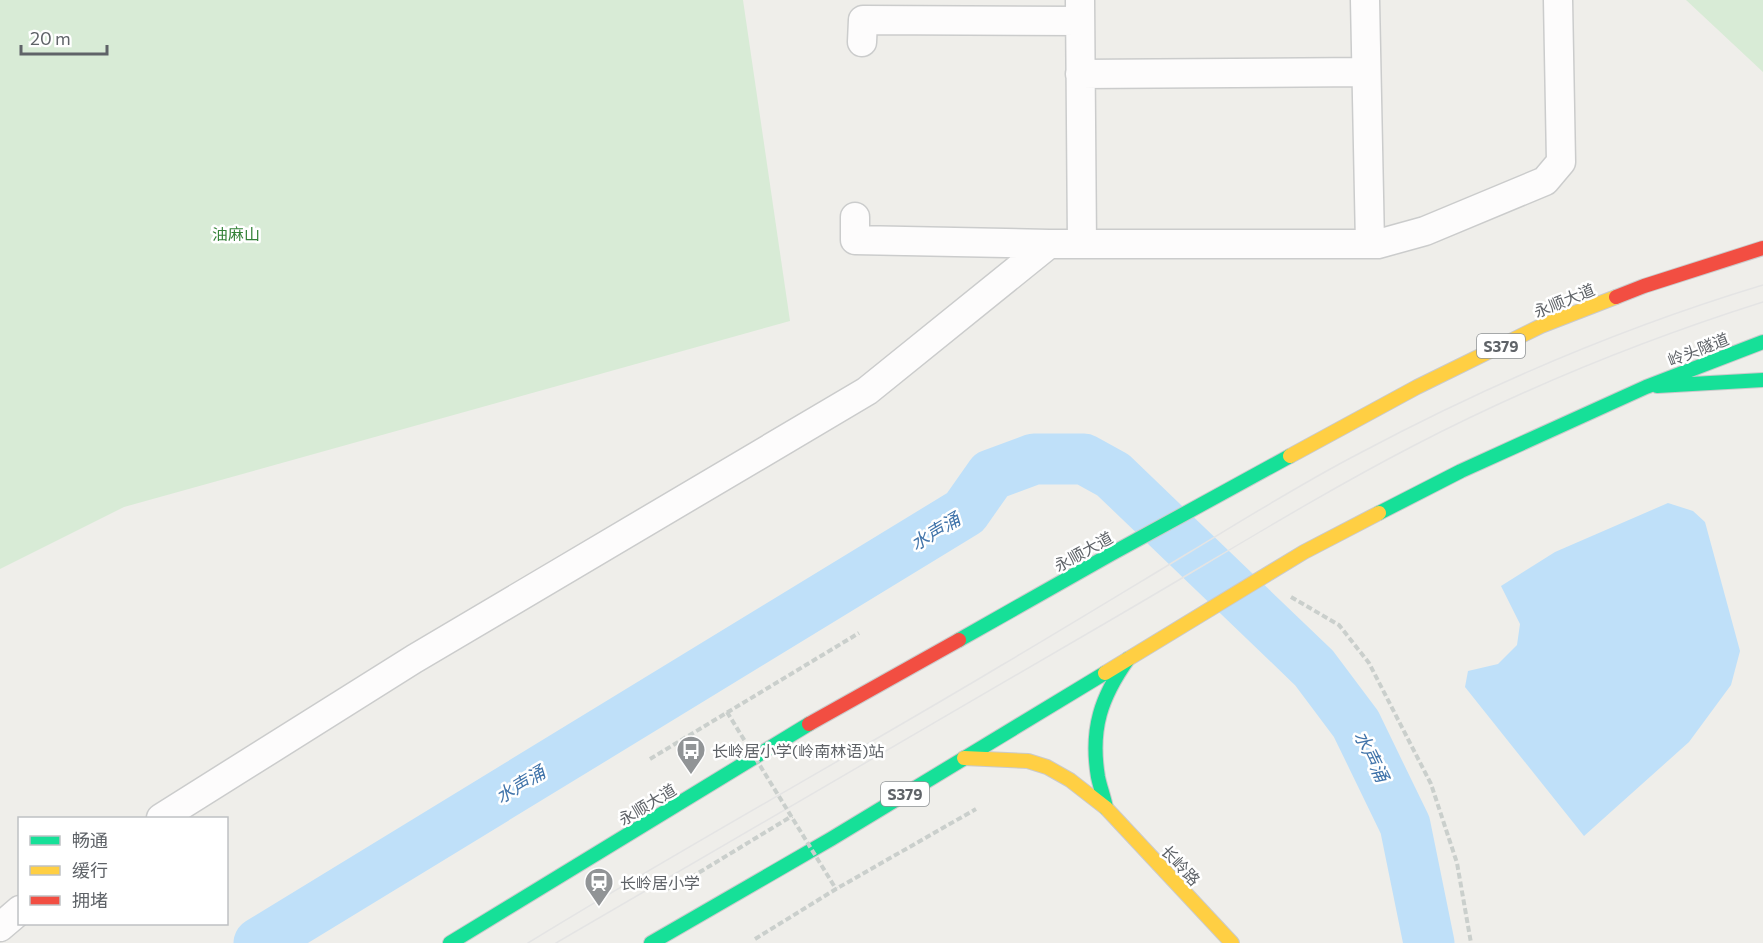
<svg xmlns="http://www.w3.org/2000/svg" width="1763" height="943" font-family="Commissioner,'Noto Sans SC',sans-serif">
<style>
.green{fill:#d8ebd6}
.water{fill:#bfe0f9}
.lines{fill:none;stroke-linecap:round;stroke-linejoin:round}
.river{stroke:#bfe0f9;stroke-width:51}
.street-casing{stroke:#cbcccc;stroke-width:31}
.fast-casing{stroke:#cacacb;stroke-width:16}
.slow-casing{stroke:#cacacb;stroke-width:16}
.jam-casing{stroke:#cacacb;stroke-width:16}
.path{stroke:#cacfcc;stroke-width:4;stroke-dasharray:6 3;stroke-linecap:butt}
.street{stroke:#fdfcfc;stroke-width:28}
.fast{stroke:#16e098;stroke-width:14}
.slow{stroke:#ffcf43;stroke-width:14}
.jam{stroke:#f24e42;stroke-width:14}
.tram{stroke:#e4e4e4;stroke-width:1.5}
.path-bridge{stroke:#cacfcc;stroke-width:4;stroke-dasharray:6 3;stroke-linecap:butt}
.labels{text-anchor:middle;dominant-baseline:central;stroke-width:5;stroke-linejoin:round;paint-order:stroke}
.shield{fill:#fff;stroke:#8f9295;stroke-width:1.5}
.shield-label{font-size:15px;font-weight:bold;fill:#5f6368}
.park-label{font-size:16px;fill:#348238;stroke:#fff}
.street-label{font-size:16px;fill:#5f6368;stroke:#fff}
.poi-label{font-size:16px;fill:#5f6368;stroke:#fff;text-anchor:start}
.water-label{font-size:18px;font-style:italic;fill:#4174aa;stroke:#fff}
</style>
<rect width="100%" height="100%" fill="#efeeea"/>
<path class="green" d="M0,0H743L790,321L124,507L0,569Z
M1686,0H1763V72Z"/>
<path class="water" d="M1668,503L1693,511L1705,522L1740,651L1731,685L1689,742L1584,836L1465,687L1468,671L1498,664L1517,645L1520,624L1501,586L1555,552Z"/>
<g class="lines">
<path class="river" d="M259,943L965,512L991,475L1034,459H1084L1113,475L1314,668L1356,724L1405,825L1429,943"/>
<g class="street-casing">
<path id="street" d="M1080,0L1082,244
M1365,0L1370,244
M862,42L863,20L1080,21
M1080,74L1366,72
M855,217V240L1049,244
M161,818L414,659L867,391L1049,244H1378L1425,231L1545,181L1561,162L1558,0
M0,927L20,910"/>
</g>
<g class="fast-casing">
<path id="fast" d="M1657,386L1763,380
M1379,513L1461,471L1646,387L1763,342
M959,640L1111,554L1290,456
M1106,808C1104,797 1100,787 1098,777C1090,729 1101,697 1128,659
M450,943L809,724
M651,943L831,839L1105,673"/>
</g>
<g class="slow-casing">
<path id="slow" d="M1290,456L1417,387L1541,326L1616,297
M1105,673L1304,552L1379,513
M964,758L1028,761L1047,767L1070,780L1106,808L1232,943"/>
</g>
<g class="jam-casing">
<path id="jam" d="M1616,297L1644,286L1763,248
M809,724L959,640"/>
</g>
<path class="path" d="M1291,597L1339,625L1369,663L1431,784L1457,863L1471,943
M650,759L859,633
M667,889L695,875L792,816
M755,939L836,889L976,809"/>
<use href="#street" class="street"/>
<use href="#fast" class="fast"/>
<use href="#slow" class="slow"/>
<use href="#jam" class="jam"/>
<path class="tram" d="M528,943C684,847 845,759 1002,665C1065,628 1127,590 1190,552C1246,518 1302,483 1360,453C1488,385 1624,327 1763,285
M556,943C740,834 925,728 1109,621C1211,562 1309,500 1413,446C1525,388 1643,340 1763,302"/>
<path class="path-bridge" d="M727,712L836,889"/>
</g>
<defs>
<g id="bus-pin" transform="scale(1.5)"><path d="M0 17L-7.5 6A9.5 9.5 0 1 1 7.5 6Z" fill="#919496" stroke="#fff"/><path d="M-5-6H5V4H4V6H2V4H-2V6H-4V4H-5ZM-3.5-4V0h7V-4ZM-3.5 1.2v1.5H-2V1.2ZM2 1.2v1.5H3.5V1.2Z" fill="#fff"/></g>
<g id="station-pin" transform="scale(1.5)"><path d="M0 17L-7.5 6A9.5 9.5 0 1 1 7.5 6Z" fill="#919496" stroke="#fff"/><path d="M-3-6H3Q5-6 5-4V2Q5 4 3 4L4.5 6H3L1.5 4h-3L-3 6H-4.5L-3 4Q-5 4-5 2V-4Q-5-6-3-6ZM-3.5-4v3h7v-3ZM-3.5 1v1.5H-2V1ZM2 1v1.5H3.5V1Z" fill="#fff"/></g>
</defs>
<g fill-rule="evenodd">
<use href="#bus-pin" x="691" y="750"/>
<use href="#station-pin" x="599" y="882"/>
</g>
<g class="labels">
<g class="shield">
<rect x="1477" y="334" width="48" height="24" rx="4.5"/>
<rect x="881" y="782" width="48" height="24" rx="4.5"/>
</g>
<g class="shield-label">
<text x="1501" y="346">S379</text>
<text x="905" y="794">S379</text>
</g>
<g class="park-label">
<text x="236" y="233">油麻山</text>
</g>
<g class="street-label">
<text transform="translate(1564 300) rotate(-22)">永顺大道</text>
<text transform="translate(1698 349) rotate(-21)">岭头隧道</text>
<text transform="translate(1083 551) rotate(-29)">永顺大道</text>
<text transform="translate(647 804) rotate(-31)">永顺大道</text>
<text transform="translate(1181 865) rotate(47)">长岭路</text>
</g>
<g class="poi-label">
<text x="712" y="750">长岭居小学(岭南林语)站</text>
<text x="620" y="882">长岭居小学</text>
</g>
<g class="water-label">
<text transform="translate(935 531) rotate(-31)">水声涌</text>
<text transform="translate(1372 756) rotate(64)">水声涌</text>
<text transform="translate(520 784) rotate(-31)">水声涌</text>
</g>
</g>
<rect x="18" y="817" width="210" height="108" fill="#ffffff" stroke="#bfc1c3" stroke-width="1.5"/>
<rect x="30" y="836" width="30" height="9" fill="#16e098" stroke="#bfc1c3" stroke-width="1.5"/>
<text x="72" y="847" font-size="18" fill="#5f6368">畅通</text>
<rect x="30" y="866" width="30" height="9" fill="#ffcf43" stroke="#bfc1c3" stroke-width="1.5"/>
<text x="72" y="877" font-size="18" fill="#5f6368">缓行</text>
<rect x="30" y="896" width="30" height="9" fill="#f24e42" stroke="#bfc1c3" stroke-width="1.5"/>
<text x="72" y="907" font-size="18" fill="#5f6368">拥堵</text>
<path d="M21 45v9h86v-9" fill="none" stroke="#5f6368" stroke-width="3"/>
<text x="30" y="45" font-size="18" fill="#5f6368" stroke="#ffffff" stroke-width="4.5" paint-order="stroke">20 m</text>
</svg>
